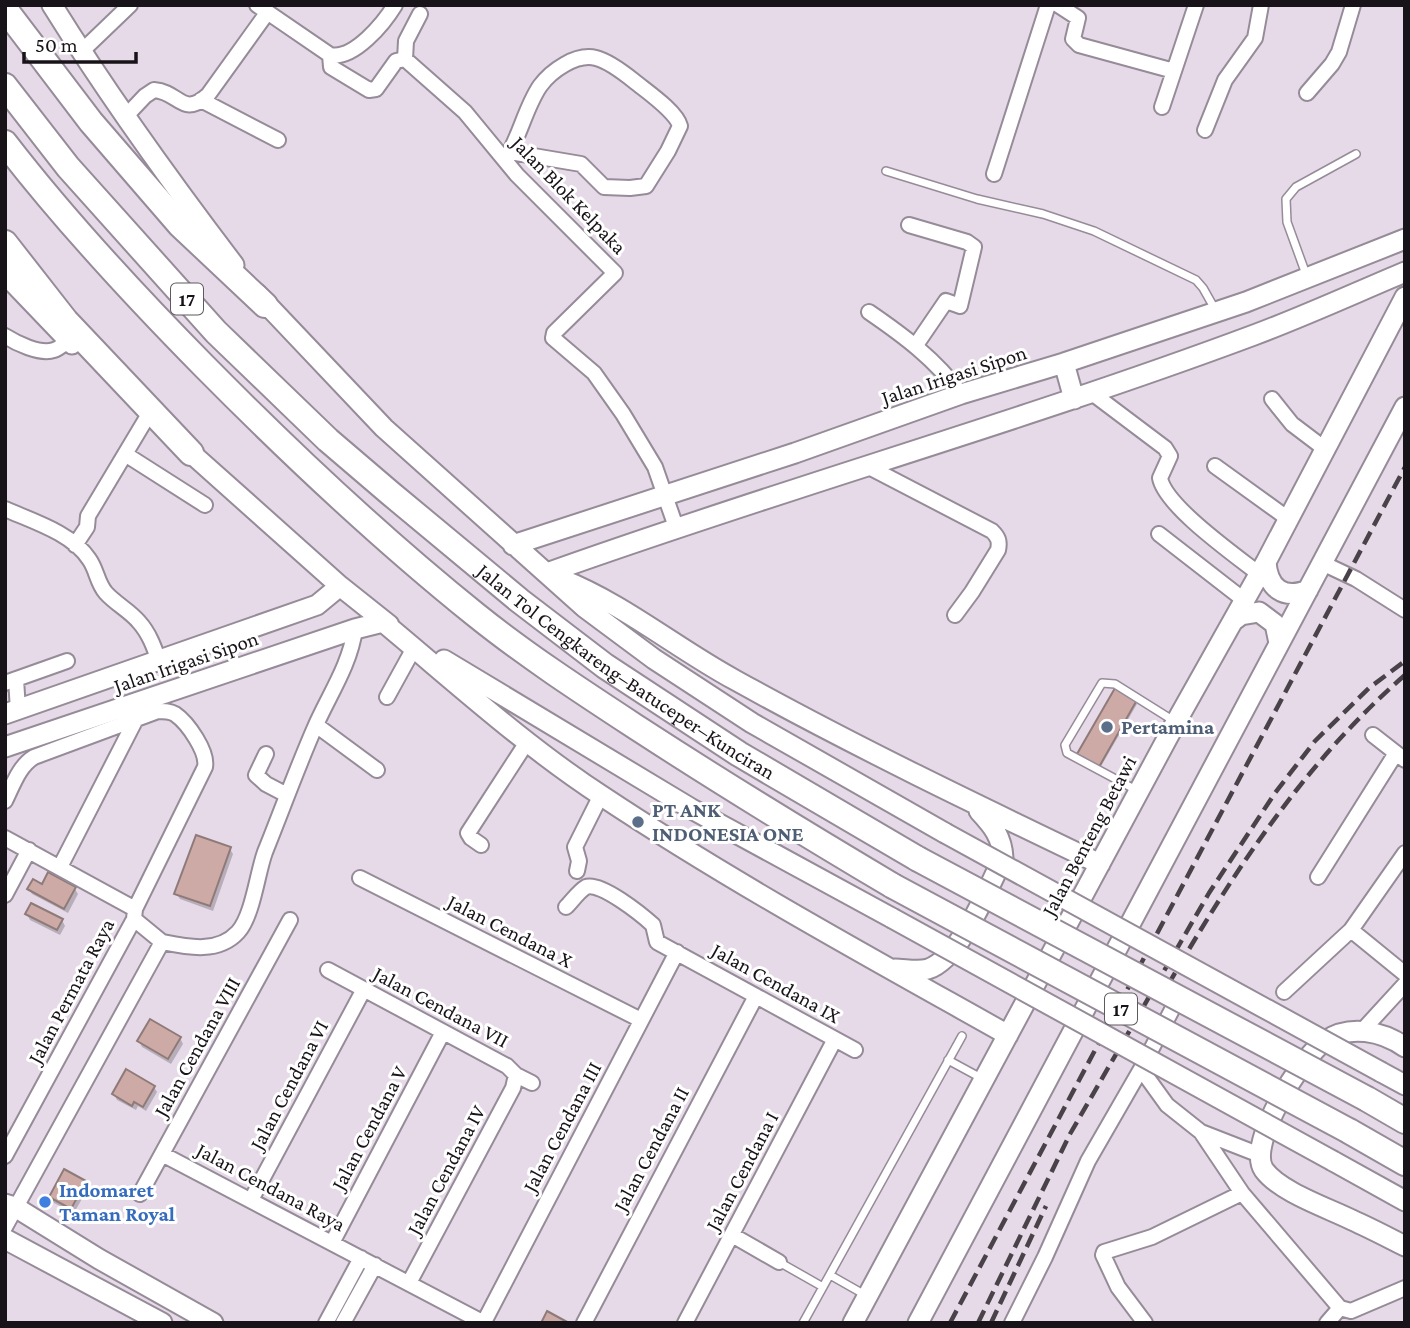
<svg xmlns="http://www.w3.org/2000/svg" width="1410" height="1328" font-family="'Crimson Pro',serif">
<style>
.shadow{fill:#0003}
.building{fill:#cdaaa6;stroke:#8e7b79;stroke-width:2}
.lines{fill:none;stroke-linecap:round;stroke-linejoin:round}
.lane-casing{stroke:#968b98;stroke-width:10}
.street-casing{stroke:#968b98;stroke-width:18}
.secondary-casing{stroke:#968b98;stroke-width:23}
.highway-casing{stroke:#968b98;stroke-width:28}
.lane{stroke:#fff;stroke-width:7}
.street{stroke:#fff;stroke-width:14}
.secondary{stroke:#fff;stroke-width:19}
.highway{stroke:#fff;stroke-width:24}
.rail{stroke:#494249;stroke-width:4.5;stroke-dasharray:14 7;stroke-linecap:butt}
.secondary-bridge-casing{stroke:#968b98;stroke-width:23;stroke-linecap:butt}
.highway-bridge-casing{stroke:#968b98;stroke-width:28;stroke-linecap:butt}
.secondary-bridge{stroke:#fff;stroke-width:19}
.highway-bridge{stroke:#fff;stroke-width:24}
.service-dot{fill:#5c6f8a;stroke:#fff;stroke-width:2.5}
.shop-dot{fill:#3f7fe0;stroke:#fff;stroke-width:2.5}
.labels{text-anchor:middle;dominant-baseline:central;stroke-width:6;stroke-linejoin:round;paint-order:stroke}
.shield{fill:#fff;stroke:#5d5a5d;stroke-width:2}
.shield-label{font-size:19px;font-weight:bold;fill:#181318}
.street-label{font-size:21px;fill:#181318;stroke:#fff}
.service-label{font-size:21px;font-weight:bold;fill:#4e5e75;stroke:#fff;text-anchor:start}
.shop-label{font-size:21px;font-weight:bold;fill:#366cbe;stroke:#fff;text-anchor:start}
</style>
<rect width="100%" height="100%" fill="#e6dae8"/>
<path class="shadow" d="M1135,702L1137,704L1100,768L1080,756L1079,754Z
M230,849L233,854L213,911L180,899L176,893Z
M42,886L75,889L78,894L68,913L32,894L29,889Z
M27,914L62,920L65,926L60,935L30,920Z
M180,1038L183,1044L171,1064L142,1047L139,1041Z
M154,1087L157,1092L146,1111L138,1106L136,1110L117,1100L114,1094Z
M85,1182L88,1188L74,1213L54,1203L51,1197Z"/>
<path class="building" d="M1115,688L1137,700L1099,767L1077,754Z
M196,835L231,847L210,906L174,894Z
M48,872L76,887L64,909L27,889L33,879L42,884Z
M31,903L63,919L57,930L25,914Z
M150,1019L181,1037L168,1059L137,1041Z
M126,1069L155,1086L143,1107L134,1102L132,1106L112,1094Z
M64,1169L86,1181L71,1209L49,1197Z
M547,1311L569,1323H541Z"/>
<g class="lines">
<g class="lane-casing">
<path id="lane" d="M886,171L977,199L1043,214L1094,231L1196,280L1203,288L1216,311
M1307,277L1287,222L1286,199L1296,187L1356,154
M1138,791L1067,753L1065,745L1102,683L1115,684L1174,721
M948,1060L983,1079
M779,1262L823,1287
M830,1275L867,1296
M803,1323L962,1036"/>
</g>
<g class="street-casing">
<path id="street" d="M257,5L330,55
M1058,5L1078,18L1073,39L1079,45L1174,71
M81,52L130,5
M330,55L331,67L369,90L376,89L396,61L405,59
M330,55C354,60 384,23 395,5
M405,59L465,112L517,175L615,273L554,333L553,338L594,373L623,414L655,467L676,527
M405,59L406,41L420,14
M1307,93L1332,64L1339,52L1353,5
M201,100L278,140
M1162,107L1196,5
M126,116L145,96L154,90C180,92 182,118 208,95L267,13
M1205,130L1225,80L1255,38L1261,5
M505,160C520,137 525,108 540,86C551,71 576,53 596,58C608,61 624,73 634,81C646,91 676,111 680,126L668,151L646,186L630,188L604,187L581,164L510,152
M994,174L1048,5
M909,225L967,242L974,247L960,306L946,301L916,345
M869,312C904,336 935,359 961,394
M5,336C16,343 40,355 54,350C58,349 64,344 68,341
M1092,393L1165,448L1170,456L1160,478C1165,506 1235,555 1259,574
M1272,399L1292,424L1325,449
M125,454L205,505
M867,466L992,531C998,537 1000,541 998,550L972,592L955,615
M1215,466L1287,518
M5,509C32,521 72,533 89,559C97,570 97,583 106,593C116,604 130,611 139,622C149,633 154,647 159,661
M1159,534L1244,600
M75,545L87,527L88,516L149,414
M1322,563L1356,579L1405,610
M16,679L18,710
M5,683L67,661
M387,697L414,648
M316,725L377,770
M1373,735L1405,760
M266,754L256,775L266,784L287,795
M5,801C13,785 19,766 34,757L158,711C165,711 170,711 175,714C188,723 208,752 205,767L135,909L134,919L5,1156
M5,838L135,909
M481,845L471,838L468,833L527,742
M60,867L136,719
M577,871L579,861L575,847L601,795
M1318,877L1396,753
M360,878L641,1020
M5,895L29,850
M566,907C572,901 579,891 586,887C600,881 642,915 653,925L657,942L855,1050
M1351,930L1405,974
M162,942C187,947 218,954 238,932C253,915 257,874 265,852C282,810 297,768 315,727C329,695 350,665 355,629
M328,970L507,1066L516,1075L532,1083
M1284,992L1351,930L1405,853
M1176,1002L1141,1069L1167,1105L1201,1132L1242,1193L1340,1308L1351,1311L1405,1288
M1361,1032L1405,984
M1201,1132L1260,1155
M162,1154L484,1323
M140,1194L290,920
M251,1200L364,989
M5,1227L162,942L134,919
M732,1235L779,1262
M332,1243L443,1032
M409,1283L513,1088L516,1075
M484,1322L677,952
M326,1323L361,1258
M343,1323L375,1265
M584,1323L756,996
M685,1323L835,1039
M1012,1323L1045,1257L1088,1161L1141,1069
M1145,1323L1118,1287L1103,1255L1104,1252L1152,1237L1242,1193
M1327,1323L1340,1308"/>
</g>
<g class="secondary-casing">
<path id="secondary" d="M52,5C108,95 170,181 234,265
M5,274L72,344
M257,294L384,428L584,607L654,659L752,723L945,833
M1064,363L1074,399
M182,445L340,586L389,625
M513,545L795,453L961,394L1064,363L1246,302L1405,239
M1266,562C1268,588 1283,600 1308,590
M547,573C781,489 1021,422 1254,335C1305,316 1355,293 1405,272
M561,579C624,604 676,648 735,680C854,746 977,805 1100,864
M1233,621L1241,615L1259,612L1275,624L1279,643
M444,660L690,808L892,918
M5,714L317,605L340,586
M5,747L355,629L383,622C454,681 524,745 602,796C733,883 871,958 1008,1035
M895,969C905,969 918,972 928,969C960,959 988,888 1003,858C1002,837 993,826 979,811
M1405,1047C1382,1031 1350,1024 1325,1041C1302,1056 1246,1144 1264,1170C1280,1192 1328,1208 1352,1220C1370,1228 1387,1237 1405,1246
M1381,1072L1405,1085
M1333,1161L1405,1201
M5,1204L15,1207L99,1259L213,1323
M5,1239L162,1323
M853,1323L1176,722L1266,562L1405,297
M918,1323L1405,407"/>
</g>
<g class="highway-casing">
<g id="highway">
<path d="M5,9L91,122L180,225L265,305"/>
<path id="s1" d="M5,86L68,167L216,332L328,440L390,493L520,601L605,666L739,754L918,859"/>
<path d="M5,143C66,222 134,295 204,366C290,453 380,538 476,615C527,656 584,693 639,729C722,783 807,835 893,886"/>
<path d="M5,243L66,321L191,453"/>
<path d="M1367,1099L1405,1121"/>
<path d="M1349,1131L1405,1163"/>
</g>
</g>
<use href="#lane" class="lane"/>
<use href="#street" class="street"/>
<use href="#secondary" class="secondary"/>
<use href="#highway" class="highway"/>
<path class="rail" d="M1168,985C1234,871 1305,762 1405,675
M950,1323L1405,467
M978,1323L1070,1134L1209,893L1275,793L1315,741L1369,688L1405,661
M991,1323L1046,1206"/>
<g class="secondary-bridge-casing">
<path id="secondary-bridge" d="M945,833L1381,1072
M892,918L1333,1161"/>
</g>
<g class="highway-bridge-casing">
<path id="highway-bridge" d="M918,859L1367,1099
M893,886L1349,1131"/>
</g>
<use href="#secondary-bridge" class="secondary-bridge"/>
<use href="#highway-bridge" class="highway-bridge"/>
</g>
<g class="service-dot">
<circle cx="1107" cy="727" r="7"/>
<circle cx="638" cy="822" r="7"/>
</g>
<circle class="shop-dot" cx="45" cy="1202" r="7"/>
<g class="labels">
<g class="shield">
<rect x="171" y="283.5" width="32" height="31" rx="5"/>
<rect x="1105" y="993.5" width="32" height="31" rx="5"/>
</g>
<g class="shield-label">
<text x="187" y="299">17</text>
<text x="1121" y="1009">17</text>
</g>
<g class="street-label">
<text transform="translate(569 195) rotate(46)">Jalan Blok Kelpaka</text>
<text transform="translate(954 375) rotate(-18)">Jalan Irigasi Sipon</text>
<text transform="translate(186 662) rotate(-19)">Jalan Irigasi Sipon</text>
<text stroke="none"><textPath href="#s1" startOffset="858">Jalan Tol Cengkareng–Batuceper–Kunciran</textPath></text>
<text transform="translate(1089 836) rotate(-62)">Jalan Benteng Betawi</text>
<text transform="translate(510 931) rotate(27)">Jalan Cendana X</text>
<text transform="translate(776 983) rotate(29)">Jalan Cendana IX</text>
<text transform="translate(71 991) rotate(-62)">Jalan Permata Raya</text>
<text transform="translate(441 1007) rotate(28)">Jalan Cendana VII</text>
<text transform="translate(197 1047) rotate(-61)">Jalan Cendana VIII</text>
<text transform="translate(289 1085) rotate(-62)">Jalan Cendana VI</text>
<text transform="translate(562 1127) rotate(-62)">Jalan Cendana III</text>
<text transform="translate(369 1128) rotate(-62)">Jalan Cendana V</text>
<text transform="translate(651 1149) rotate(-62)">Jalan Cendana II</text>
<text transform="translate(446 1170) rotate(-62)">Jalan Cendana IV</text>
<text transform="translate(742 1171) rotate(-62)">Jalan Cendana I</text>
<text transform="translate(271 1187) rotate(28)">Jalan Cendana Raya</text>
</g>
<g class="service-label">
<text x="1121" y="727">Pertamina</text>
<text x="652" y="810">PT ANK<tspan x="652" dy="24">INDONESIA ONE</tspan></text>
</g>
<g class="shop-label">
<text x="59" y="1190">Indomaret<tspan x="59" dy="24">Taman Royal</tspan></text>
</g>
</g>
<rect width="1410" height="1328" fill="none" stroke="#181318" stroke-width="14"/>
<path d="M24 52v10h112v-10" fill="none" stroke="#181318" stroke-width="3.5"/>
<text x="35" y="52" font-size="21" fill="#181318" stroke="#ffffff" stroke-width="5" paint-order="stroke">50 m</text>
</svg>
